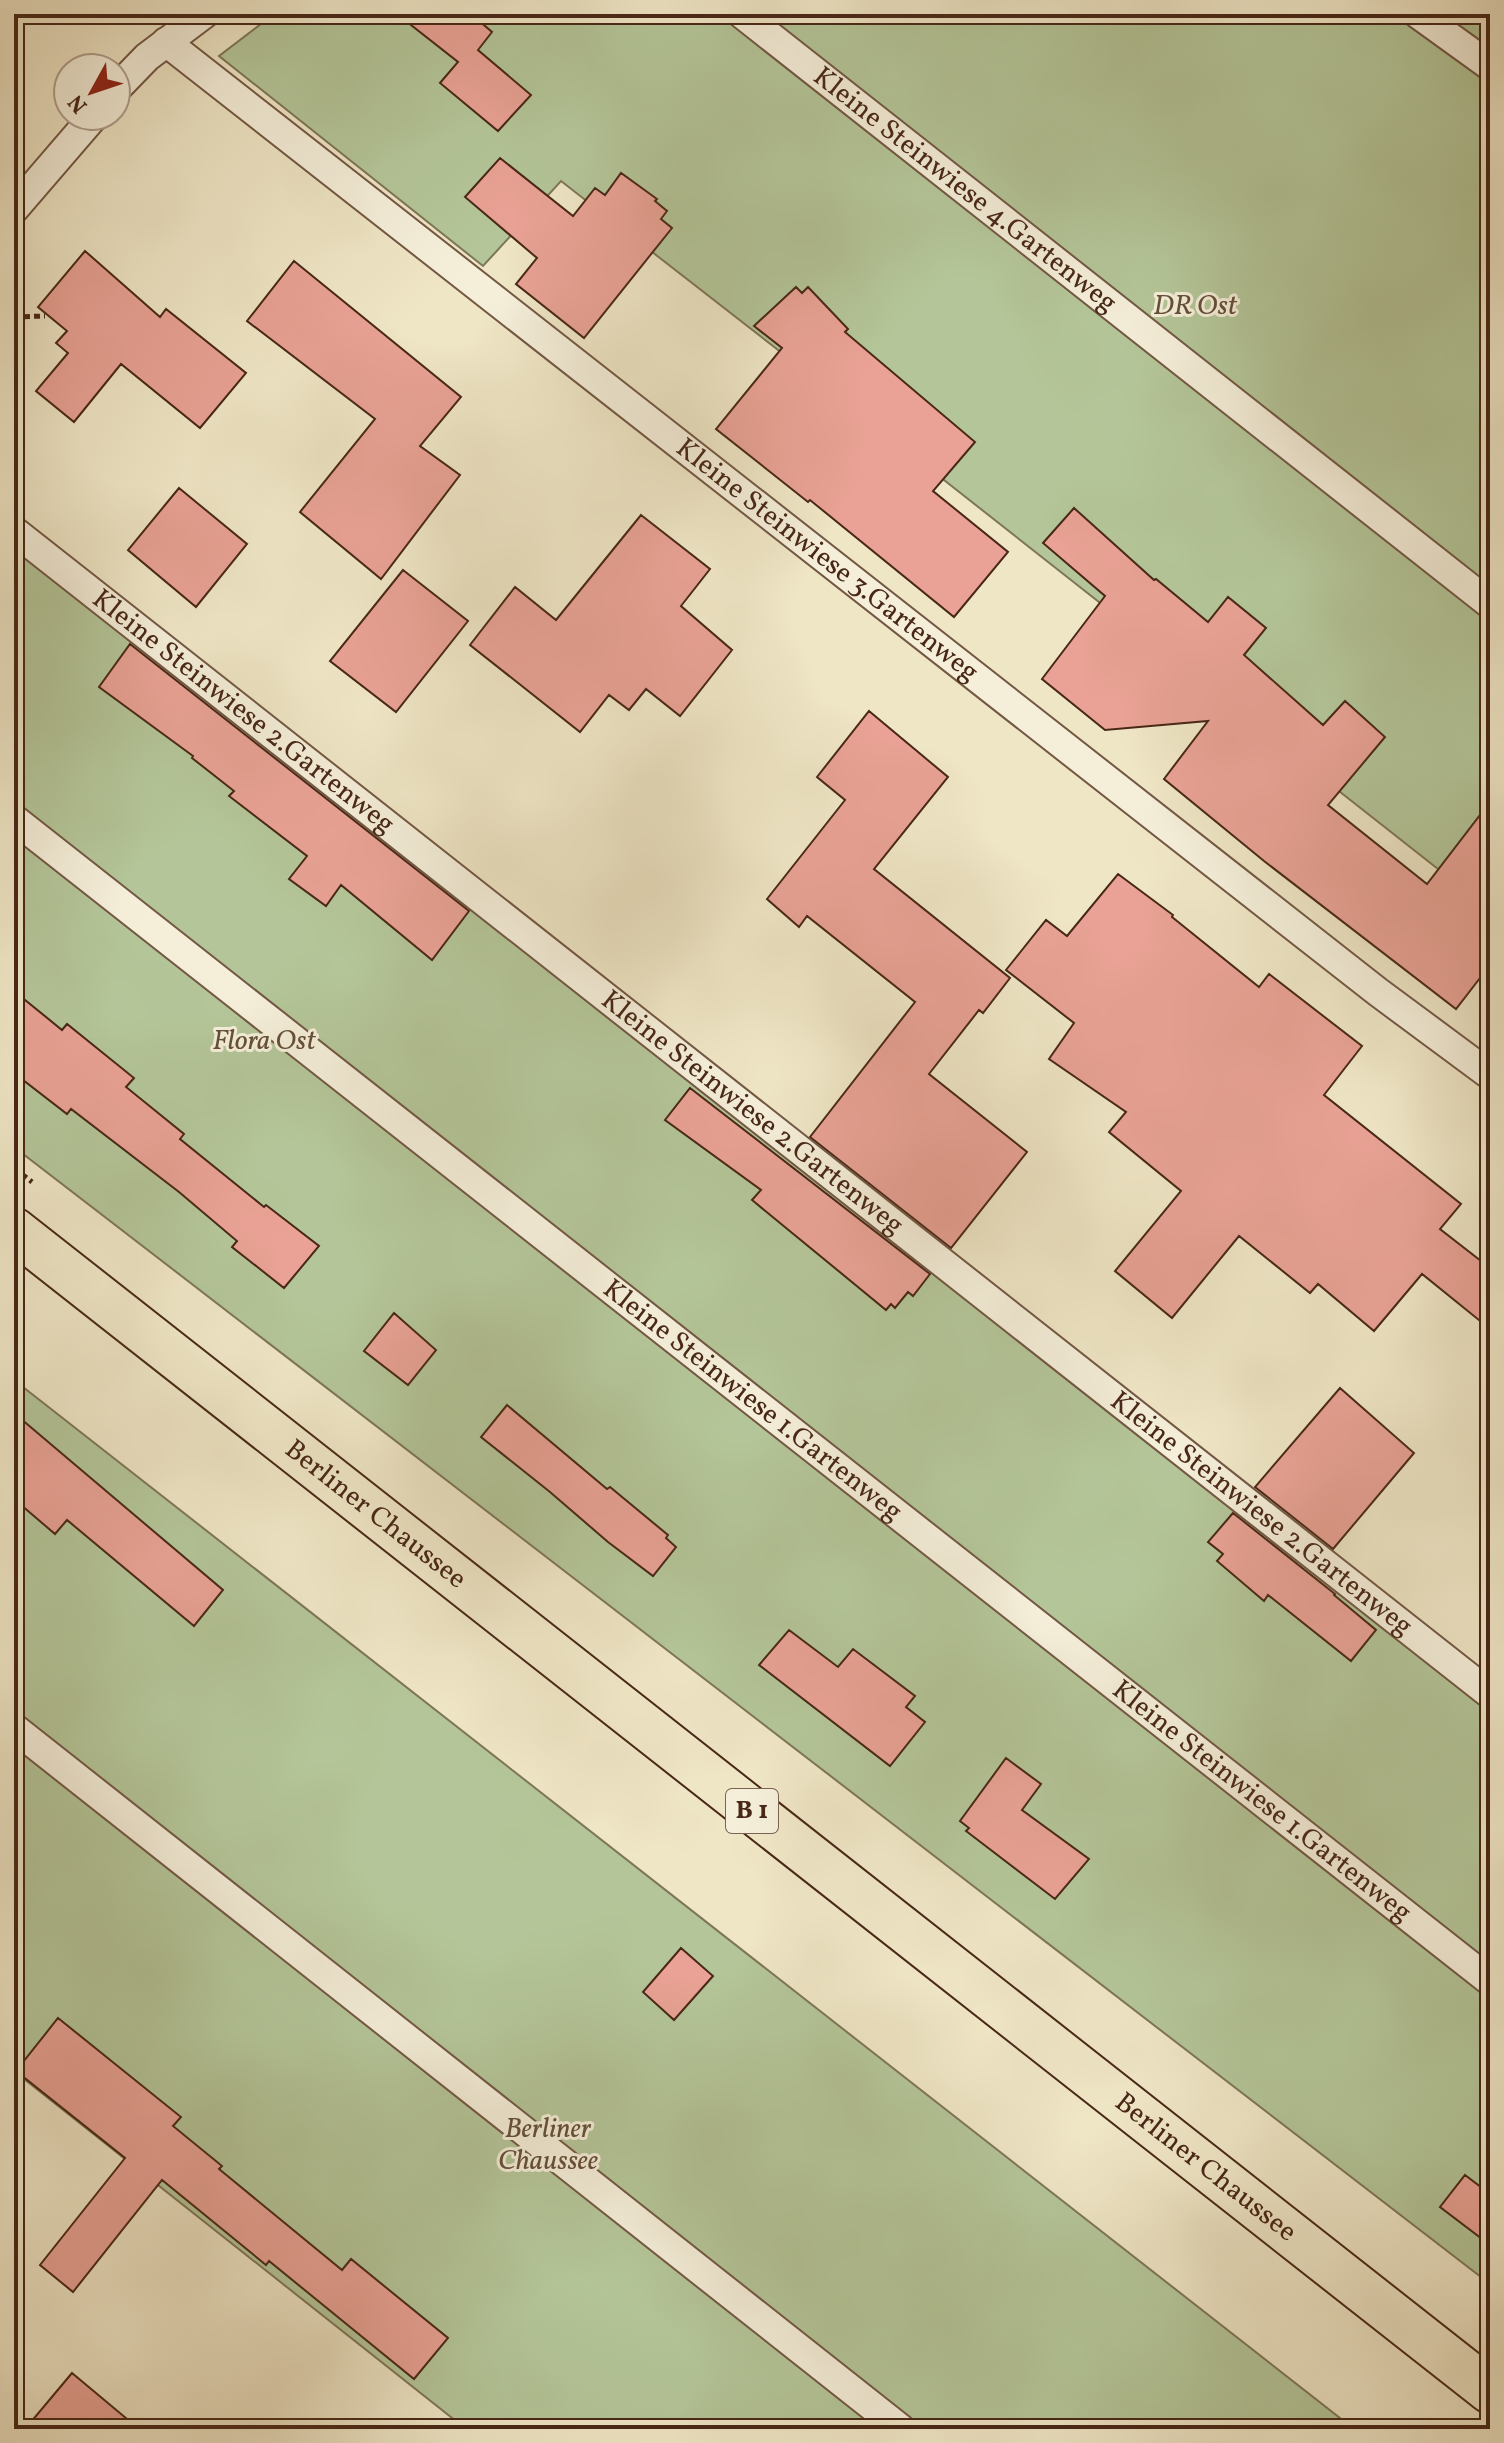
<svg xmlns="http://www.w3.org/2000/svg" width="1504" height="2443" font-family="Vollkorn,serif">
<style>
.green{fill:#b4c699;stroke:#7e7658;stroke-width:2}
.building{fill:#e9a295;stroke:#482717;stroke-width:2}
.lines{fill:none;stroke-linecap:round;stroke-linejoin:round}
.service-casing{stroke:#725743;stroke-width:32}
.primary-casing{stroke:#482717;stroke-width:48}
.path{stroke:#482717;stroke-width:5;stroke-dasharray:6 4;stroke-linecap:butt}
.service{stroke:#f5efda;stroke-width:28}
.primary{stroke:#efe6c6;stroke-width:44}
.labels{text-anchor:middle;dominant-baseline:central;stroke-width:6;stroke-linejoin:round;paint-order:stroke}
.shield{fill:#f5efda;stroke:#7c6352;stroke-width:2}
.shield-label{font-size:26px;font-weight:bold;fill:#482717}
.street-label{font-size:28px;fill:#482717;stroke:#f5efda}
.park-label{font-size:28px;font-style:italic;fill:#634f38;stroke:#f5efda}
</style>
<rect width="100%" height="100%" fill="#efe6c6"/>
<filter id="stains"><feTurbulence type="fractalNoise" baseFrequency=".0025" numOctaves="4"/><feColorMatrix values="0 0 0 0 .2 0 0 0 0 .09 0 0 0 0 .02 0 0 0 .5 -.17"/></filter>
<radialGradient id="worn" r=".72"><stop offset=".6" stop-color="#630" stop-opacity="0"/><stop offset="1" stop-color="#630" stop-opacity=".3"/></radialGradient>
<path class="green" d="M274,14H1397L1490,78V910L850,406L561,181L483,266L219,56Z
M1436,14H1490V53Z
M14,544L1490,1704V2284L14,1147Z
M14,1380L1354,2429H466L14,2071Z"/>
<path class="building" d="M397,14H471L492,32L478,50L531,95L498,131L440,83L458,62Z
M500,158L573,216L595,188L605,195L621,173L657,199L655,201L667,211L661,219L672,228L584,338L516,284L537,258L465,197Z
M85,251L160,317L166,309L246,373L200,428L121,364L74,422L36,391L68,353L56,343L67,331L38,307Z
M294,261L461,397L420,446L460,475L381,579L300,512L375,419L247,321Z
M796,287L802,293L808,287L848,329L845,332L975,442L933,491L1008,552L954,617L810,500L808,502L716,429L782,348L754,326Z
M179,488L247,544L196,607L128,550Z
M1074,508L1154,580L1156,579L1208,622L1228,597L1266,628L1244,655L1323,725L1345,701L1385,737L1328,805L1427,884L1490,802V965L1456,1009L1264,861L1164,779L1208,721L1105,730L1042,679L1105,596L1043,543Z
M641,515L710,569L681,606L732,650L680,716L646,689L629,710L609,695L580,732L470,645L515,587L556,620Z
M403,570L468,621L396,712L330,661Z
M130,644L469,911L432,960L341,885L326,906L289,879L307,856L229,796L234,791L192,758L193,756L99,687Z
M869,711L948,777L874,869L1010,978L983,1013L979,1010L929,1074L1027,1152L951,1248L810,1137L915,1002L807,916L799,927L767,899L845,800L817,777Z
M1118,874L1173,915L1172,917L1259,987L1269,974L1362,1046L1324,1095L1461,1204L1440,1229L1490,1268V1329L1422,1274L1374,1331L1318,1284L1310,1293L1239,1236L1172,1318L1115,1271L1181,1191L1109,1132L1126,1112L1049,1059L1074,1023L1006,970L1046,920L1067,936Z
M14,991L62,1030L67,1024L134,1078L126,1087L184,1134L180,1139L264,1207L266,1205L319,1246L284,1288L232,1247L237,1241L179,1192L71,1109L67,1114L14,1073Z
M690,1088L930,1274L913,1296L908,1292L895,1308L891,1304L886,1310L752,1200L761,1190L665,1120Z
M394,1313L436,1350L408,1385L364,1351Z
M1340,1388L1414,1453L1333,1549L1255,1487Z
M507,1405L607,1489L610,1487L668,1535L666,1538L676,1547L653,1576L608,1542L550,1492L481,1437Z
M14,1413L223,1590L194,1626L67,1520L55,1534L14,1499Z
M1233,1513L1335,1594L1334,1595L1376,1630L1351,1661L1268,1595L1264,1601L1217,1561L1223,1554L1208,1542Z
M789,1630L838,1667L853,1649L915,1696L906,1707L925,1722L890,1766L759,1665Z
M1006,1758L1041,1784L1022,1810L1089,1859L1055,1899L966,1831L969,1828L960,1821Z
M681,1948L713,1976L674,2020L643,1992Z
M58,2018L181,2117L173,2126L222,2166L219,2169L342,2270L351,2259L448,2338L414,2379L269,2261L266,2265L162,2180L73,2292L40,2265L125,2158L16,2071Z
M1465,2175L1490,2194V2245L1440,2207Z
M72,2373L139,2429H25Z"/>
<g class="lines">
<g class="service-casing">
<g id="service">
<path id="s1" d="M742,14L1490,604"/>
<path d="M1418,14L1490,66"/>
<path id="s2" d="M166,42L1378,992L1490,1075"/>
<path d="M116,89L147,57L204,14"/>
<path d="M14,209L94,116"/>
<path id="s3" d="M14,531L1490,1694"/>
<path id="s4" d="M14,819L1490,1981"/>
<path d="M14,1728L901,2429"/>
</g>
</g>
<g class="primary-casing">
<g id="primary">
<path id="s5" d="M14,1230L1490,2391"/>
</g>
</g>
<path class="path" d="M14,317L45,316
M14,1168L32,1182"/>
<use href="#service" class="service"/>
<use href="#primary" class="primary"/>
</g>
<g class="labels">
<rect class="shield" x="726" y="1789" width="52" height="44" rx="6"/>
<g class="shield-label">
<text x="752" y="1811">B 1</text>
</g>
<g class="street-label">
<text stroke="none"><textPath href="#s1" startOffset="284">Kleine Steinwiese 4.Gartenweg</textPath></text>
<text stroke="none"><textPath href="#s2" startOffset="840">Kleine Steinwiese 3.Gartenweg</textPath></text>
<text stroke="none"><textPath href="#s3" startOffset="292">Kleine Steinwiese 2.Gartenweg</textPath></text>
<text stroke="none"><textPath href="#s3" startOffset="940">Kleine Steinwiese 2.Gartenweg</textPath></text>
<text stroke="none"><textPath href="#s4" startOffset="940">Kleine Steinwiese 1.Gartenweg</textPath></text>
<text stroke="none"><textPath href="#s3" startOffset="1588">Kleine Steinwiese 2.Gartenweg</textPath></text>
<text stroke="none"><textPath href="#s5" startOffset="460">Berliner Chaussee</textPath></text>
<text stroke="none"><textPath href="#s4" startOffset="1588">Kleine Steinwiese 1.Gartenweg</textPath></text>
<text stroke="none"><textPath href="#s5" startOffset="1516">Berliner Chaussee</textPath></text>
</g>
<g class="park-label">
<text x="1195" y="306">DR Ost</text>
<text x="264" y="1041">Flora Ost</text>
<text x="548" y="2129">Berliner<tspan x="548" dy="32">Chaussee</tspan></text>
</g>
</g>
<rect width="1504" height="2443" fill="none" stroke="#efe6c6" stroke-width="48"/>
<rect x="16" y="16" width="1472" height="2411" fill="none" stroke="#482717" stroke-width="4"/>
<rect x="24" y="24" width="1456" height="2395" fill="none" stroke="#482717" stroke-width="2"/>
<g transform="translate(92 92) rotate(230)"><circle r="38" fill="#f5efda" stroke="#b09f8c" stroke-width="2"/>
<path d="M0-6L14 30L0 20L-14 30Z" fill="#8f2418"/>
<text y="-12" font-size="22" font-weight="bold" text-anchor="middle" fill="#482717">N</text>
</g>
<rect width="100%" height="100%" filter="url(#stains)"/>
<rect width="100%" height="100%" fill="url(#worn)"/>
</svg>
